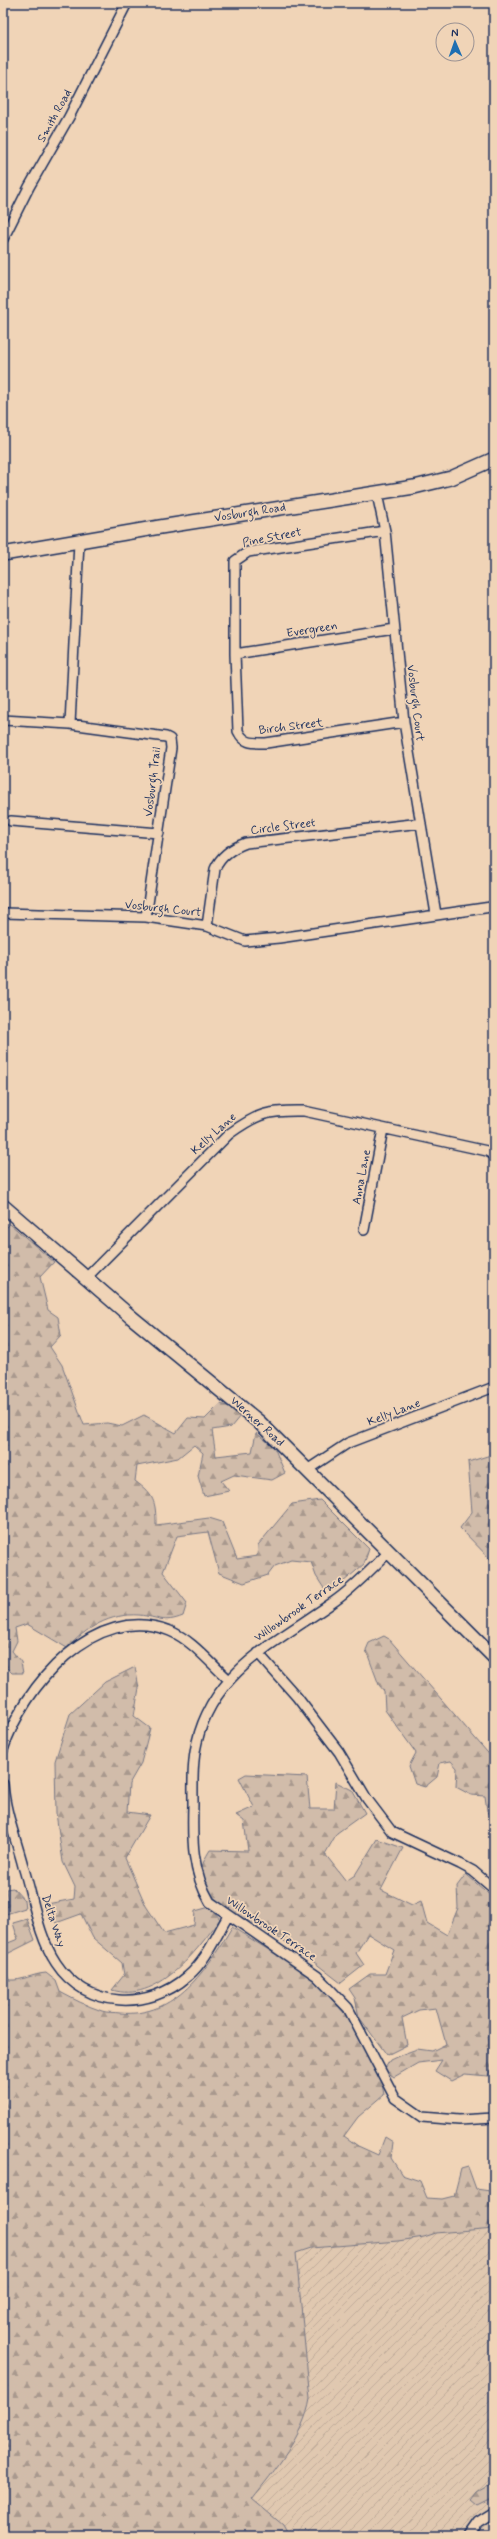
<svg xmlns="http://www.w3.org/2000/svg" width="497" height="2539" font-family="Mynerve,sans-serif">
<style>
.industrial{fill:url(#industrial-furrows)}
.forest{fill:url(#forest-firs);stroke:#767684}
.lines{fill:none;stroke-linecap:round;stroke-linejoin:round}
.street-casing{stroke:#1b2f5e;stroke-width:12}
.secondary-casing{stroke:#1b2f5e;stroke-width:16}
.street{stroke:#f0d4b7;stroke-width:9}
.secondary{stroke:#f0d4b7;stroke-width:13}
.labels{text-anchor:middle;dominant-baseline:central;stroke-width:3.5;stroke-linejoin:round;paint-order:stroke}
.street-label{font-size:12px;fill:#1b2f5e;stroke:#f0d4b7}
</style>
<defs>
<pattern id="industrial-furrows" width="10" height="10" patternUnits="userSpaceOnUse"><rect width="10" height="10" fill="#e0c8b0"/><path d="M-1 1l2-2M0 10L10 0M9 11l2-2" fill="none" stroke="#c0ac9a"/></pattern>
<pattern id="forest-firs" width="22" height="20" patternUnits="userSpaceOnUse"><rect width="22" height="20" fill="#d1bcaa"/><path d="M5 1l3.5 6h-7zM16 11l3.5 6h-7z" fill="#a9998e"/></pattern>
</defs>
<rect width="100%" height="100%" fill="#f0d4b7"/>
<filter id="ink" filterUnits="userSpaceOnUse"><feTurbulence type="fractalNoise" baseFrequency=".025" numOctaves="2"/><feDisplacementMap in="SourceGraphic" scale="8" xChannelSelector="R" yChannelSelector="G"/><feConvolveMatrix kernelMatrix="1 2 1 2 8 2 1 2 1" color-interpolation-filters="sRGB"/></filter>
<g filter="url(#ink)">
<path class="industrial" d="M494,2214V2536H235L290,2227Z"/>
<path class="forest" d="M10,1224L54,1262L40,1277L48,1310L58,1317L61,1335L50,1347L62,1365L84,1425L107,1423L122,1426L144,1415L176,1433L188,1418L205,1419L220,1404L232,1407L240,1416L231,1427L212,1430L216,1456L252,1452L256,1433L274,1447L285,1473L272,1480L234,1475L221,1481L229,1491L204,1496L198,1476L203,1453L194,1445L178,1458L137,1466L135,1481C154,1495 156,1501 156,1525L209,1518L222,1522L237,1559L257,1556L258,1545L292,1504L320,1500L369,1549L364,1564L335,1589L325,1590L316,1576L311,1562L291,1560L275,1566L268,1575L244,1583L219,1573L208,1532L177,1536L163,1572L187,1603L183,1616C163,1624 159,1617 139,1615C110,1613 86,1628 67,1648L27,1624L15,1628L17,1641L12,1651L21,1662L23,1673H12L3,1664V1231Z
M494,1454V1563L460,1528L472,1512L468,1462Z
M384,1636L389,1639L494,1760V1819L487,1811L485,1796L471,1795L456,1787L457,1768L451,1761L440,1763L437,1777L425,1787L415,1784L409,1766L416,1753L385,1710L384,1691L379,1685L366,1650L369,1643Z
M135,1667L139,1688L134,1716L150,1728L141,1763L129,1784L127,1812L150,1815L125,1858L146,1906L164,1933L194,1925L195,1911L210,1907L220,1919C197,1951 157,2004 112,1990L124,1975L122,1963L93,1938L81,1914L56,1923L47,1904L74,1899L75,1887L63,1862L56,1813L55,1761L70,1714L105,1682Z
M246,1774L307,1777L310,1809H334L336,1782L352,1790L365,1813L337,1833L325,1854L346,1881L355,1875L377,1839L403,1848L381,1890L412,1905L421,1901L427,1923L447,1935L458,1908L457,1886L466,1874L494,1899V2034L488,2036L493,2063L488,2076L465,2074L451,2081L435,2071L442,2060L418,2063L394,2077L384,2070L390,2060L403,2054L417,2049L432,2051L446,2044L436,2008L419,2010L402,2018L407,2045L387,2055L359,2017L355,1998L349,1989L370,1974H385L394,1950L368,1934L356,1953L364,1965L341,1983C324,1970 307,1956 289,1944C270,1932 221,1909 209,1892C198,1875 200,1866 210,1850L248,1851L244,1821L236,1815L254,1807L239,1778Z
M13,1888L24,1900L25,1908L3,1915V1908L8,1906L6,1889Z
M27,1919L35,1940L3,1956V1945L18,1939L13,1923Z
M232,1927L312,1977L345,2014L360,2036L382,2084L384,2095L358,2117L344,2136L358,2146L378,2155L385,2137L393,2142L391,2158L402,2175L420,2181L427,2198L442,2199L454,2196L461,2169L468,2167L476,2189L490,2191L494,2182V2228L436,2233L424,2237L398,2241L311,2248L296,2253L310,2399C304,2435 275,2470 252,2499L283,2525L289,2536H44L30,2533L3,2536V1964L9,1980C23,1981 32,1974 46,1973L56,1981L60,1992C73,1999 87,2006 102,2011C107,2013 114,2012 120,2013C176,2018 207,1969 232,1927Z
M494,2483V2497L478,2505L472,2500L478,2492Z"/>
<g class="lines">
<g class="street-casing">
<path id="street" d="M3,239L29,187L69,117L127,3
M377,494L385,531L404,722L436,914
M385,531L248,552L235,561V654L238,731C244,744 253,743 266,743L404,722
M235,654L394,629
M3,720L70,724L166,737L170,739L171,748L146,917
M70,724L79,542
M11,821L159,833
M3,913L146,917L207,926L245,941L279,938L491,907
M207,926L215,869C221,855 232,848 246,843L421,823
M364,1230L383,1129
M86,1278L229,1134C258,1113 269,1110 304,1111L487,1151L494,1155
M307,1470L348,1443L494,1387
M388,1553C370,1570 353,1589 332,1603C278,1641 213,1671 197,1742C192,1763 193,1784 193,1805C192,1840 192,1872 210,1902L317,1976L348,2008L395,2098L422,2117L459,2120L494,2118
M258,1653L297,1697L339,1752L367,1799L392,1832L460,1864L473,1871L494,1889
M3,1750C23,1687 95,1601 170,1631C192,1640 210,1663 228,1679
M3,1784C5,1812 16,1839 23,1866C33,1897 38,1936 56,1963C86,2009 149,2011 188,1976C206,1961 216,1936 228,1916
M468,2536L478,2522L494,2512"/>
</g>
<g class="secondary-casing">
<path id="secondary" d="M3,554L160,527L414,487L451,478L494,459
M3,1206L130,1316L259,1422L494,1657"/>
</g>
<use href="#street" class="street"/>
<use href="#secondary" class="secondary"/>
</g>
</g>
<g class="labels">
<g class="street-label">
<text transform="translate(55 116) rotate(-61)">Smith Road</text>
<text transform="translate(250 513) rotate(-9)">Vosburgh Road</text>
<text transform="translate(272 538) rotate(-11)">Pine Street</text>
<text transform="translate(312 630) rotate(-9)">Evergreen</text>
<text transform="translate(415 703) rotate(83)">Vosburgh Court</text>
<text transform="translate(291 727) rotate(-7)">Birch Street</text>
<text transform="translate(153 782) rotate(-83)">Vosburgh Trail</text>
<text transform="translate(283 827) rotate(-7)">Circle Street</text>
<text transform="translate(163 909) rotate(6)">Vosburgh Court</text>
<text transform="translate(214 1134) rotate(-42)">Kelly Lane</text>
<text transform="translate(362 1177) rotate(-79)">Anna Lane</text>
<text transform="translate(394 1413) rotate(-21)">Kelly Lane</text>
<text transform="translate(257 1422) rotate(42)">Werner Road</text>
<text transform="translate(299 1609) rotate(-35)">Willowbrook Terrace</text>
<text transform="translate(53 1921) rotate(72)">Delta Way</text>
<text transform="translate(271 1929) rotate(34)">Willowbrook Terrace</text>
</g>
</g>
<rect width="497" height="2539" fill="none" stroke="#f0d4b7" stroke-width="16"/>
<rect x="8" y="8" width="481" height="2523" fill="none" stroke="#1b2f5e" stroke-width="1.5" filter="url(#ink)"/>
<g transform="translate(455 42) rotate(358)"><circle r="19" fill="#f0d4b7" stroke="#9b9293"/>
<path d="M0-3L7 15L0 10L-7 15Z" fill="#1f6fb2"/>
<text y="-6" font-size="11" font-weight="bold" text-anchor="middle" fill="#1b2f5e">N</text>
</g>
</svg>
